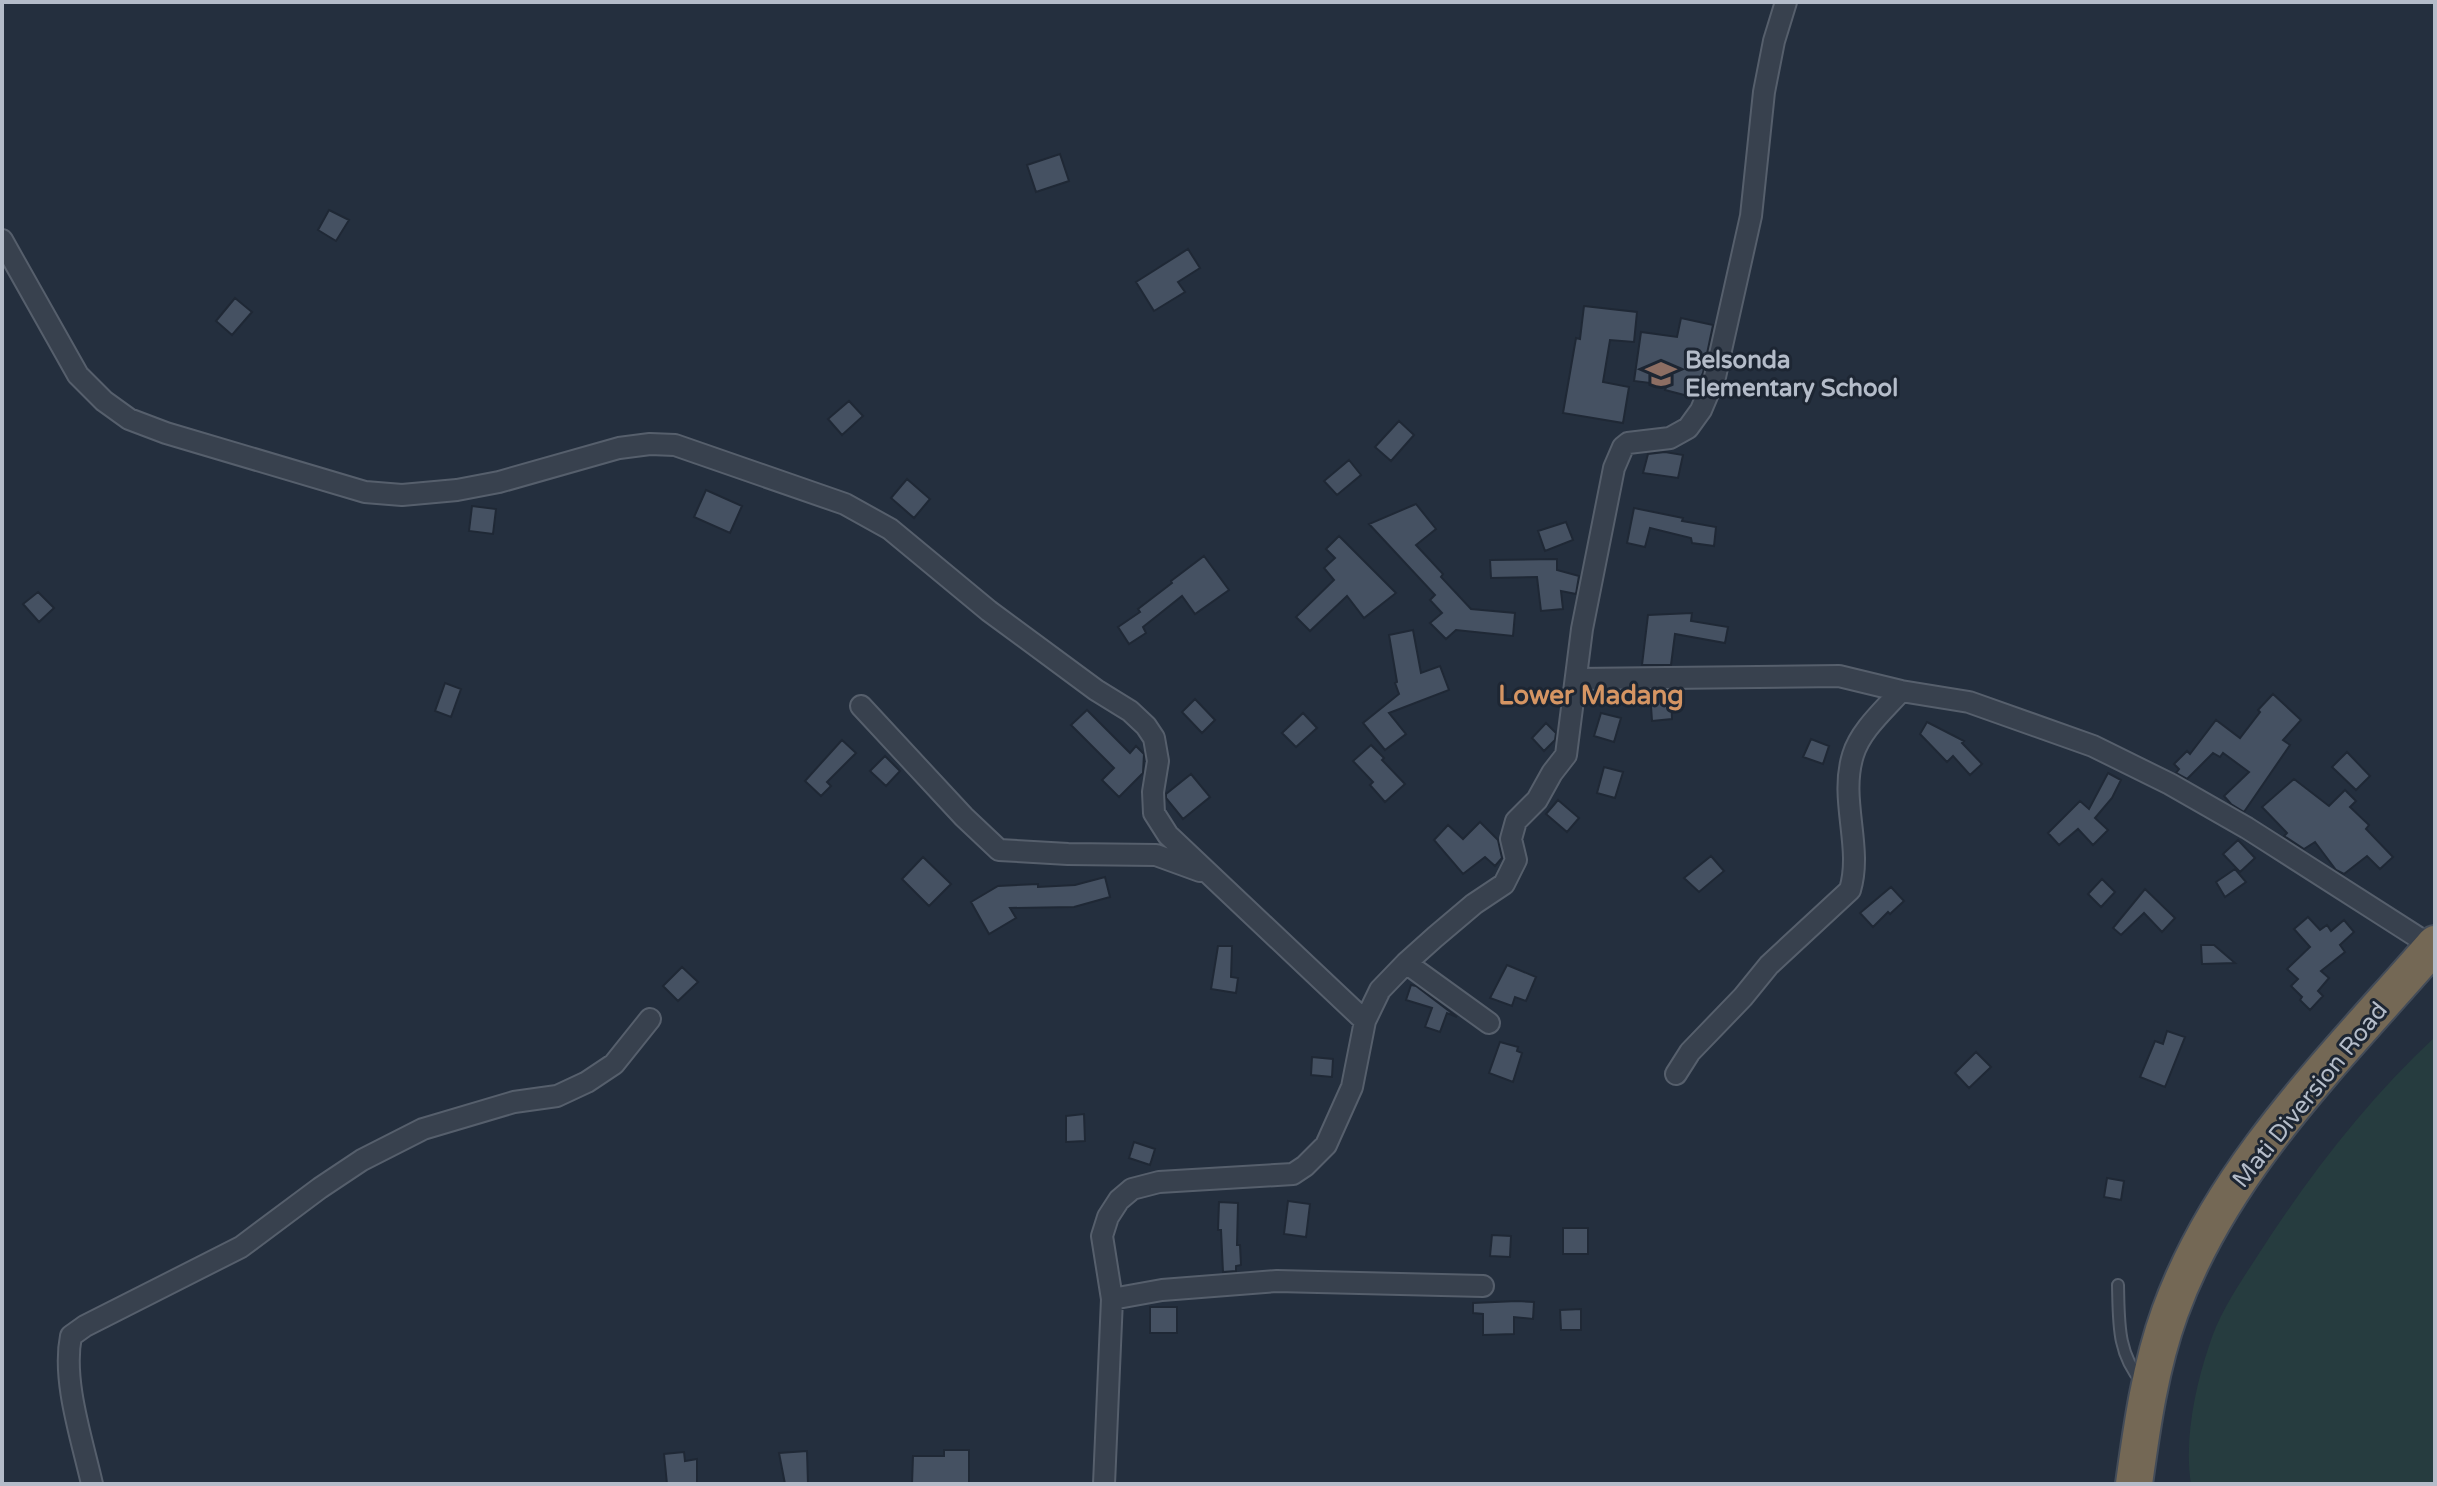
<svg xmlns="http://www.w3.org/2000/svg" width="2437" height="1486" font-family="'Varela Round',sans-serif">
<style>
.park{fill:#263c3f}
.building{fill:#455162;stroke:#1f2835;stroke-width:2}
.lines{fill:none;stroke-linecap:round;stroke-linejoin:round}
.lane-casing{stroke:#565f6c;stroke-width:14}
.street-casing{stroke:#565f6c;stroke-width:24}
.highway-casing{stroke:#434c59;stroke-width:40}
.lane{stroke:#38414e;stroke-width:10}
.street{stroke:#38414e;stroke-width:20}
.highway{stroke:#746855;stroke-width:36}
.labels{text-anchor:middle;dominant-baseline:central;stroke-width:6;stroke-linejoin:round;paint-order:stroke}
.poi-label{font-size:24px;font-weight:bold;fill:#b4bcc9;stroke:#1d2633;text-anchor:start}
.street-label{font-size:24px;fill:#b4bcc9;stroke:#1d2633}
.neighbourhood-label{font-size:26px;font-weight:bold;fill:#d59563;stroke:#1d2633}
</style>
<rect width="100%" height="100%" fill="#242f3e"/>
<path class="park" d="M2435,1037V1484H2191C2184,1441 2195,1387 2209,1346C2219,1313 2240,1283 2258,1255C2309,1176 2366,1101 2435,1037Z"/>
<path class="building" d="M1060,154L1069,181L1036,192L1027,165Z
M329,210L349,220L336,241L318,230Z
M1188,249L1200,268L1178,282L1185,292L1154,311L1136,282Z
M235,298L252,312L232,335L216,321Z
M1584,306L1637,312L1634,342L1610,340L1603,382L1629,387L1623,423L1563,413L1576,338L1580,339Z
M1681,318L1713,325L1703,373L1692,397L1665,390L1667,385L1634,381L1641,332L1677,337Z
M849,401L863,416L842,435L828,419Z
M1399,421L1414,435L1391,461L1375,447Z
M1665,452L1683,455L1678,478L1643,473L1648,454Z
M1349,460L1361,475L1337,495L1324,481Z
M907,479L930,499L914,518L891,498Z
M706,490L742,506L730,533L694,517Z
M1416,504L1436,529L1416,545L1443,574L1441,577L1471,609L1515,613L1513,636L1456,630L1446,639L1430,623L1442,613L1430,600L1435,595L1369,524Z
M472,506L496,509L493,534L469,531Z
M1634,508L1683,518L1682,521L1716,527L1714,546L1692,543L1691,538L1650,528L1645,547L1627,543Z
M1566,522L1573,540L1545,551L1538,531Z
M1339,536L1396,593L1364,618L1347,596L1310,631L1296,617L1334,580L1324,568L1335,558L1326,549Z
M1204,556L1229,590L1195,614L1182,596L1143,627L1146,633L1129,644L1118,627L1140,612L1138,609L1172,583L1171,581Z
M1557,559V570L1579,576L1576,594L1561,591L1563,609L1541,611L1537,577L1491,578L1490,560Z
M38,592L54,608L39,622L23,604Z
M1692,613L1691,621L1728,627L1725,643L1675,634L1671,665H1642L1648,615Z
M1413,630L1421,673L1440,666L1449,690L1389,713L1406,734L1385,750L1363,723L1399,694L1395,683L1397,682L1389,635Z
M445,683L461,689L451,717L435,711Z
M1650,691H1667V695L1671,694L1672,719L1652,721Z
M2273,694L2301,720L2283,740L2290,745L2244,812L2231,804L2224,796L2249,772L2223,753L2220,757L2213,753L2187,779L2176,773L2179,769L2174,764L2187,751L2190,754L2216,720L2240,738L2260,712L2258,710Z
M1195,699L1215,720L1202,733L1182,712Z
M1087,710L1130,753L1136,746L1144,754L1143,773L1119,797L1102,780L1114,768L1071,725Z
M1303,713L1317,728L1296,747L1282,733Z
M1601,713L1621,718L1614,742L1594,736Z
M1927,722L1964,741L1962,743L1982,764L1970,775L1953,756L1947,762L1920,734Z
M1546,723L1556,733L1555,740L1544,751L1532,738Z
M1811,739L1829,746L1823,764L1803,757Z
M842,740L856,753L827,782L831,786L821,796L805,781Z
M1371,745L1384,758L1382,760L1405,784L1385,802L1370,785L1373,782L1353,761Z
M2347,752L2370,776L2356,790L2332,767Z
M885,756L900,771L886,786L870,771Z
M1604,767L1623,772L1615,798L1597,793Z
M2108,773L2121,780L2112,798L2095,818L2108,830L2093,845L2078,829L2059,845L2048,833L2080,801L2089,809Z
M1191,774L1210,797L1183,819L1166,798V794Z
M2294,779L2329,806L2345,790L2356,801L2350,807L2369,825L2366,829L2393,857L2380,869L2367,856L2344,874L2336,870L2315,842L2304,849L2284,836L2287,833L2262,807Z
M1558,800L1579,818L1567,832L1546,814Z
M1480,822L1498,840L1502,858L1495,866L1485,857L1463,874L1434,840L1448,825L1463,839Z
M2238,840L2255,858L2240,872L2223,854Z
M1711,856L1724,871L1699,892L1684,878Z
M923,857L951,884L929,906L902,879Z
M2235,869L2246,882L2225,897L2216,882Z
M1105,877L1110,897L1074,907L1010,908L1016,918L989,934L971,902L998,886L1038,884V887L1075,885Z
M2102,879L2115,892L2101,907L2088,894Z
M1891,887L1904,901L1890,914L1888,912L1873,927L1860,913Z
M2145,889L2175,918L2162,932L2144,913L2121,935L2113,928Z
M2308,917L2320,930L2327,925L2331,931L2344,920L2354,932L2340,945L2345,952L2321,971L2329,978L2318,991L2323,996L2310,1010L2300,1000L2302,997L2291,986L2298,979L2287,969L2310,947L2294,929Z
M2201,945H2214L2235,963L2202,964Z
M1218,946H1232L1231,977L1238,978L1236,993L1211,989Z
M1507,965L1536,977L1526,1001L1515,997L1512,1006L1490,998Z
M682,967L698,982L678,1001L663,986Z
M1411,985L1416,986L1457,1017L1447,1013L1440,1032L1425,1027L1432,1008L1406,1000Z
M2167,1031L2185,1037L2165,1087L2140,1077L2155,1041L2163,1044Z
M1500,1042L1518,1047L1517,1051L1522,1053L1513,1082L1489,1073Z
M1976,1052L1991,1067L1969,1088L1955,1073Z
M1312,1057L1333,1059L1332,1077L1311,1075Z
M1084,1114L1085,1141L1066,1142V1116Z
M1134,1142L1155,1149L1150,1165L1129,1158Z
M2107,1178L2124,1181L2121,1200L2104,1197Z
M1288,1201L1310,1204L1306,1237L1284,1234Z
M1219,1202L1238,1203L1237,1245H1240L1241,1265L1236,1266V1271L1223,1272L1221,1230H1218Z
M1563,1228H1588V1254H1563Z
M1492,1235L1511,1236L1510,1257L1490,1256Z
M1517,1301L1534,1302L1533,1319L1514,1317V1334L1483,1335V1314L1473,1313V1303Z
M1150,1307H1177V1333H1150Z
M1581,1309V1330H1561L1560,1310Z
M944,1450H969V1484H912L913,1456H944Z
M807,1451L808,1484H785L779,1453Z
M684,1452L685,1461L697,1459V1484H667L664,1454Z"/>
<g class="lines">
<g class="lane-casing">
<path id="lane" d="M2118,1285C2119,1322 2117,1353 2142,1382"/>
</g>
<g class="street-casing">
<path id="street" d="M2,240L78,375L104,401L129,419L166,433L365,492L402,495L457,490L499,482L619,448L650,444L675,445L845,504L890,529L989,611L1096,690L1130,711L1146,726L1154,738L1158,761L1153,792L1154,813L1168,835L1365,1021
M1577,679L1839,676L1901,691L1969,702L2093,746L2170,784L2247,828L2433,947
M861,706L964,817L999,850L1068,854L1156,855L1200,871
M1406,963L1489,1023
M1676,1074L1690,1052L1743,997L1769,965L1850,890C1863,847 1839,800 1853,755C1860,731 1884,710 1901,691
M1112,1299L1162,1290L1277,1281L1483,1286
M92,1484C82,1439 62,1381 71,1336L85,1326L241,1247L320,1188L362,1160L423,1129L514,1102L557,1096L587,1082L614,1064L650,1019
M1104,1484L1112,1299L1102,1236L1108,1217L1119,1200L1132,1189L1159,1182L1293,1174L1305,1166L1326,1145L1352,1087L1365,1021L1380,990L1406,963L1435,937L1474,904L1504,884L1516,860L1511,839L1516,821L1537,800L1552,773L1566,755L1582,629L1614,468L1623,447L1628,443L1670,438L1688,428L1701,410L1715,377L1751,216L1764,92L1774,41L1786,2"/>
</g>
<g class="highway-casing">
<path id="highway" d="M2134,1484C2142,1426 2150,1367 2170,1312C2222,1168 2337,1057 2435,944"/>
</g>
<use href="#lane" class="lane"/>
<use href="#street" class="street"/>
<use href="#highway" class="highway"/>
</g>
<defs>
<g id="school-bare" transform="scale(2.4)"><path d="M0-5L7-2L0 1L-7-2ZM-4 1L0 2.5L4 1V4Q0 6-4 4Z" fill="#8d6e63" stroke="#1d2633" stroke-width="2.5" paint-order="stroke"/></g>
</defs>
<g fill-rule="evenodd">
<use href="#school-bare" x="1661" y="374"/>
</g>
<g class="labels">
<g class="poi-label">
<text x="1685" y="360">Belsonda<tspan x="1685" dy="28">Elementary School</tspan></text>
</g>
<g class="street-label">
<text transform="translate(2310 1095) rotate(-51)">Mati Diversion Road</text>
</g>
<g class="neighbourhood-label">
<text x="1591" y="695">Lower Madang</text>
</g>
</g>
<rect width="2437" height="1486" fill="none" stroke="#b4bcc9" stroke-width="8"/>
</svg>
